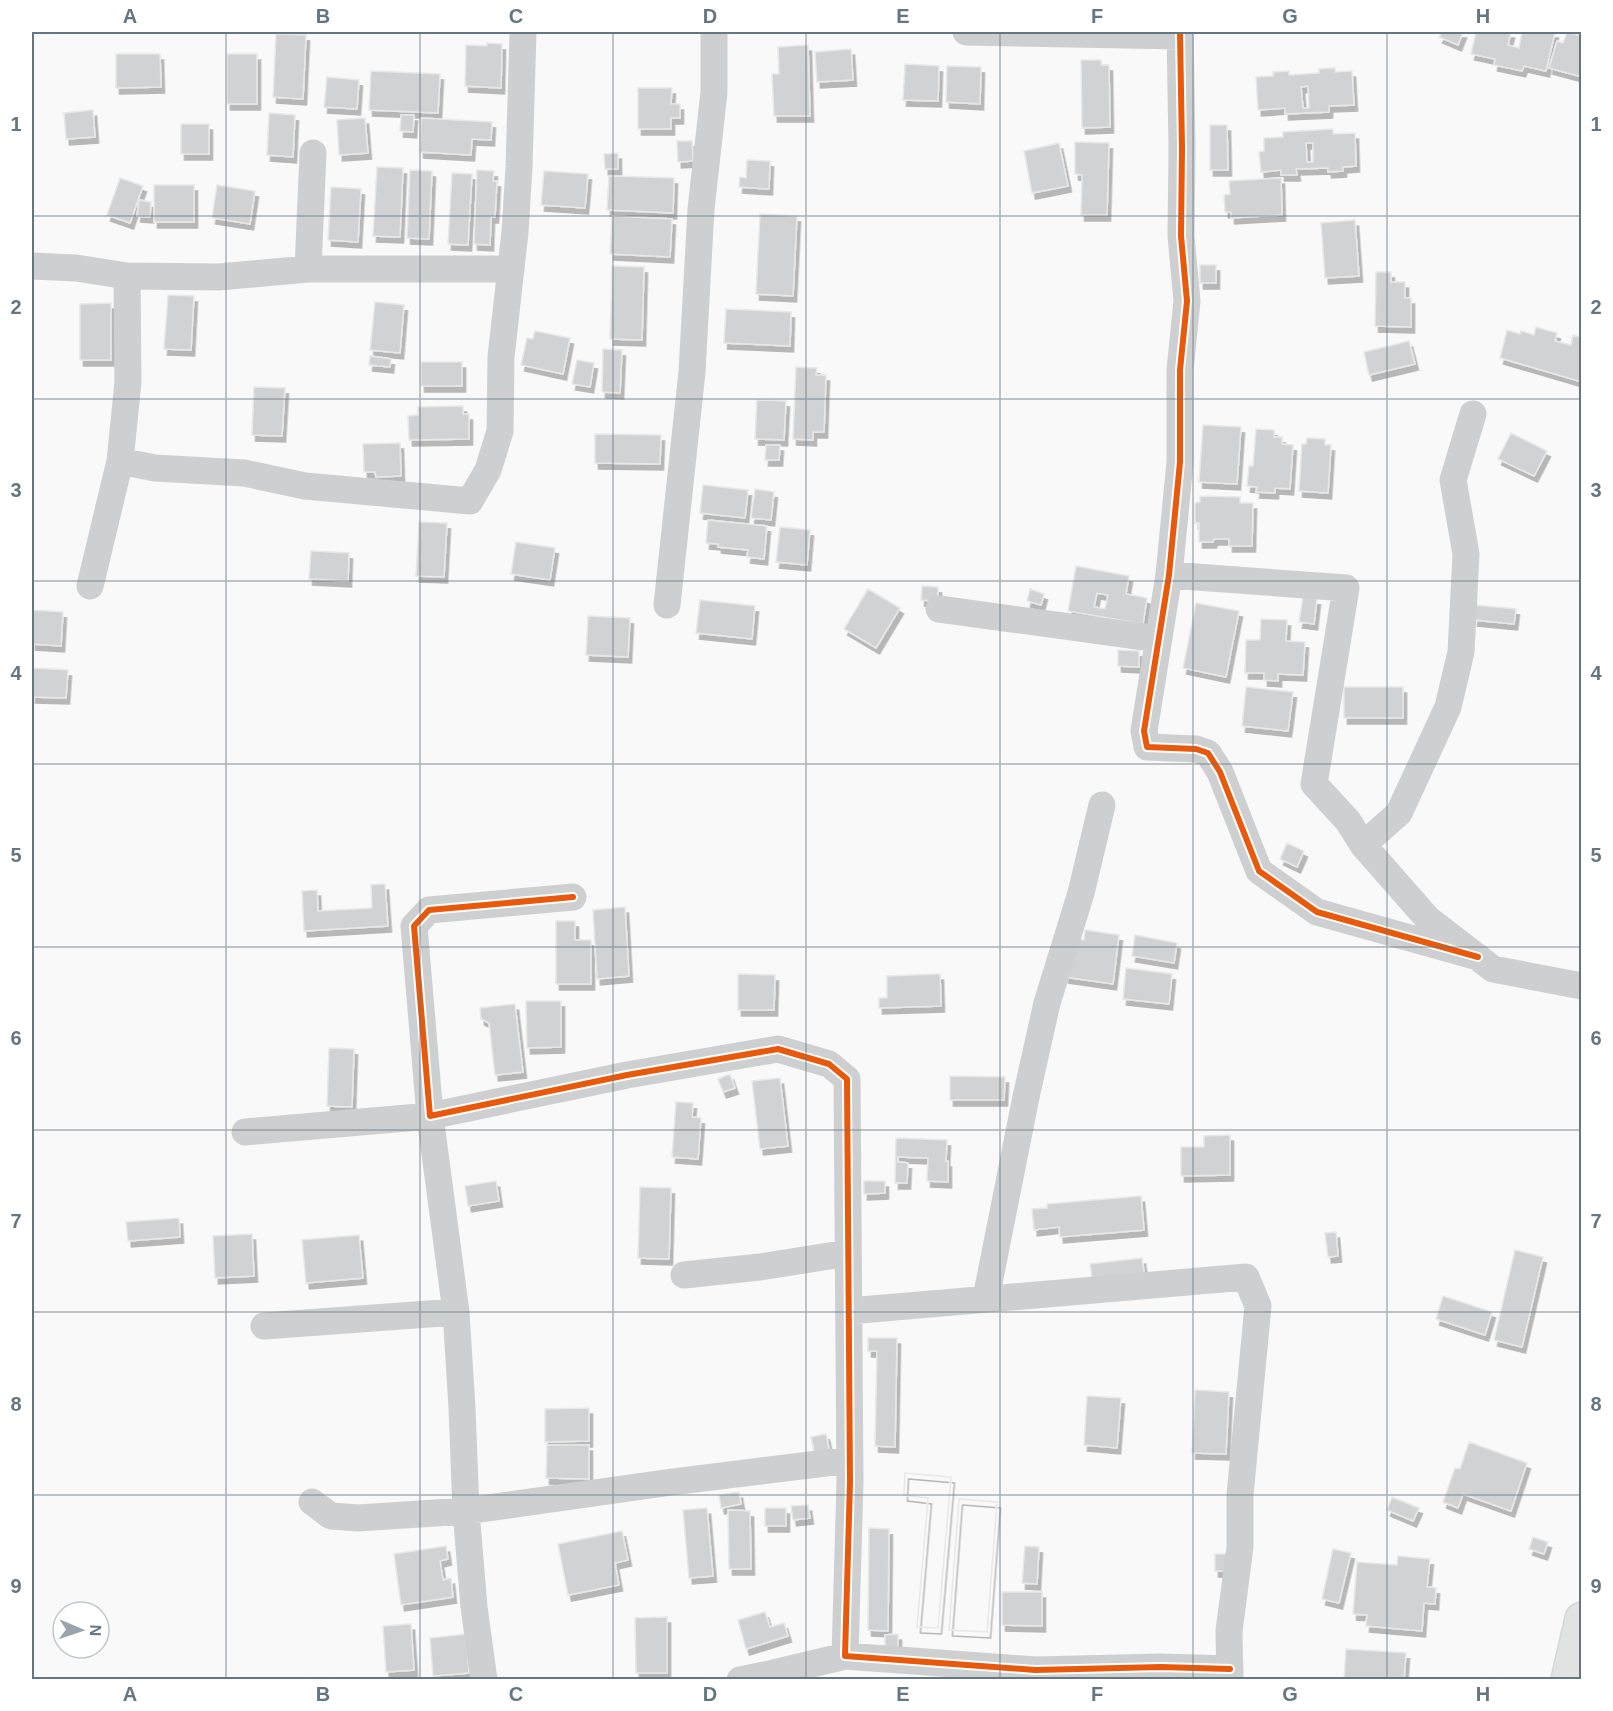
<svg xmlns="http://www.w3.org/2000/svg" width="1613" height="1711" font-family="Helvetica,sans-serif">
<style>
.building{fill:#d0d2d3;stroke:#e8e8e8;stroke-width:1.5;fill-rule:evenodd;filter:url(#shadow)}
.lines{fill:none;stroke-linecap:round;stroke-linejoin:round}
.major-casing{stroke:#d5d6d7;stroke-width:36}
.minor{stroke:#cecfd0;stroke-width:27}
.major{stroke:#e1e2e2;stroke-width:33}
.cycleway-casing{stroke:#fff;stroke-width:10}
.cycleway{stroke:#e8590c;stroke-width:6}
.grid{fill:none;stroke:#657683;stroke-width:1.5;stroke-opacity:0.55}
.neatline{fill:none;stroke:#657683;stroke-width:2}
.grid-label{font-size:20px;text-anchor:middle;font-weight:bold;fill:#657683}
</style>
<defs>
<filter id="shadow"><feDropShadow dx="3.5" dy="6" stdDeviation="0" flood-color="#0004"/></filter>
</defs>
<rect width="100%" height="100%" fill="#f9f9f9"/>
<path class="building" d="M1442,32H1463L1458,45L1439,37Z
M1476,32H1511L1508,45L1519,48L1522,32H1555L1546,71L1524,66L1522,71L1494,65L1495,59L1471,54Z
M1567,32L1582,36V77L1549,68L1557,41L1563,43Z
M276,34L306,35L303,99L273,97Z
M487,43L502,44L501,88L465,86L466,45L487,46Z
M808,45L810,116H774L772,74H779L778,47Z
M851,49L853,80L817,82L815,52Z
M116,54H160L161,87L116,88Z
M227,54H257V104H227Z
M1081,60H1101V65H1109L1110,127L1082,128Z
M905,64L939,66L938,101L903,100Z
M947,66L981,67L980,104L946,102Z
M1335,68V72L1352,71L1354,105L1329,106V112L1285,114V108L1258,110L1256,77L1273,76V72L1289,71V75L1319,73V69ZM1308,86L1309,108H1303L1301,87Z
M371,71L440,74L438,113L369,110Z
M327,77L359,80L357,109L324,107Z
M638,88H672L671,104H680V118H671V129H638Z
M93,110L95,137L66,139L64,113Z
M269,113L295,115L293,157L267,155Z
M401,115H414L413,132L400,131Z
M365,118L368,153L339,155L337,120Z
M421,118L492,122L491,140L472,139L471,155L420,152Z
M181,124H209V154H181Z
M1210,125H1227L1228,170H1210Z
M1333,129V134L1355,133L1356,166L1343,167V171L1328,172V168L1296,169L1297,175H1281V170L1261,172L1259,152L1264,151V138L1283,137V132ZM1306,143H1313V162H1307Z
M677,141H692L693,161L678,162Z
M1075,142L1109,143L1107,215H1081L1082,175L1075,174Z
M1059,143L1068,186L1032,193L1024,151Z
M618,153V169H605L604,154Z
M747,160L770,161L769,189L739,187L740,177L746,178Z
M377,167L403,168L400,237L373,236Z
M410,170L432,171L429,239L407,238Z
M477,170L494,171L493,181H497L495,217H491L490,245L474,244Z
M544,171L588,174L585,208L541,205Z
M452,173L472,174L468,245L448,244Z
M609,176L674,178L673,213L607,210Z
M120,178L143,186L130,223L107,215Z
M1281,178L1282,215L1231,218V212H1225L1224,195L1230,194L1229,181Z
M154,185H194V222H154Z
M217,185L255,191L250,224L212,218Z
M331,187L361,189L358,242L328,240Z
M139,200L151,202L150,217L137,216Z
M760,214L797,216L793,296L756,294Z
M612,216L672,219L670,257L610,254Z
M1355,220L1359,276L1325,278L1321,223Z
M1200,265H1216V283H1200Z
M612,266L644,267L642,340L610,339Z
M1376,272H1391V282H1405V298H1411V327L1375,326Z
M168,295L194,296L191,350L164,349Z
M375,302L404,305L400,353L370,350Z
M111,303V360H80V304Z
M726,309L791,312L790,346L724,343Z
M1536,327L1557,333L1555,341L1571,345L1573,335L1582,338V382L1500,358L1507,330L1520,334L1521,331L1534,335Z
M535,331L570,338L563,374L521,365L527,338L533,339Z
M1409,341L1415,364L1369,375L1364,352Z
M603,349L622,350L620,393L602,392Z
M370,356L391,359L390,367L369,365Z
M577,360L594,363L590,387L572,384Z
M421,362H462V386H421Z
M796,367L817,368L816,375H826L824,432H813V440L793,439Z
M254,387L285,388L282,436L252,435Z
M757,400L786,401L784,440L755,439Z
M463,406V414H469V439L409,440L408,416L418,415V407Z
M1203,425L1241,427L1237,484L1199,482Z
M1256,429L1274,430V437H1282V444L1293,445L1290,489L1275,488V493L1256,492L1257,487L1247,486L1249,466H1253Z
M1511,433L1547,451L1534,476L1498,459Z
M595,434L661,435L660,464L595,463Z
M1307,438L1325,439V445H1331L1328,493L1299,491L1302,444H1306Z
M400,443L401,476L376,477L375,472H364L363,444Z
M766,445H780L779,460H765Z
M703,485L748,490L745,518L700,513Z
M755,489L774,492L771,520L751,518Z
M1200,496L1240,497V503H1253L1252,546H1229V539H1214L1213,542H1199V523H1195V503L1200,502Z
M708,520L767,526L764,559L747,557L748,550L718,547V544L706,543Z
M419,522L447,523L444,577L416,576Z
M780,527L810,530L807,565L776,562Z
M516,542L555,548L550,580L511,574Z
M311,551L349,553L348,581L309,579Z
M1076,566L1129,576L1126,594L1147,598L1143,624L1068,611ZM1097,593L1108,595L1105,609L1094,607Z
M922,586L938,587V601L921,600Z
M868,589L900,608L876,648L844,629Z
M1030,589L1044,594L1041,605L1027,601Z
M1303,597L1317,599L1314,624L1299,622Z
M700,600L755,606L752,639L696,633Z
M1196,603L1239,611L1226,677L1183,668Z
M1475,605L1516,609L1514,624L1474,620Z
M32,610L63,612L61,646L32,644Z
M588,616L630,618L628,657L586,655Z
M1261,619L1287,620L1286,641L1305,642L1303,675L1278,674V681L1264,680V673H1245L1246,640H1260Z
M1118,650L1139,651V667L1118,666Z
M32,668L68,670L66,698L32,697Z
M1246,687L1293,692L1288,731L1242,726Z
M1344,687H1403V718H1344Z
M1287,843L1304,851L1297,867L1280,859Z
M385,884L388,926L304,931L302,891L317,890L318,911L372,908L371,885Z
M625,907L629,976L597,979L593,910Z
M556,921H575V940H591V984H556Z
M1085,930L1119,935L1113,984L1065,977L1071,938L1084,940Z
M1135,935L1177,943L1174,963L1132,956Z
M1126,968L1172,974L1169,1004L1123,999Z
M738,974L775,975L774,1010H738Z
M940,974L941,1006L879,1008V998H887V976Z
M526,1001H561V1047L527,1048Z
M515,1004L523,1072L495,1075L489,1023L481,1019L480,1008Z
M329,1048L354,1049L352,1107L327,1106Z
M730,1074L735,1088L723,1092L718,1079Z
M950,1076L1005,1077L1004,1100H950Z
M780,1078L788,1146L760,1149L752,1081Z
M676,1102L693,1103L692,1117L701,1118L698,1159L672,1157Z
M1230,1135V1175L1181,1176V1147H1204V1136Z
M896,1138L947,1140L946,1161H948V1182L927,1181L928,1158L898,1157V1162L908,1163L907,1183H895Z
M496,1181L499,1201L468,1206L465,1186Z
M864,1181H885V1193L864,1194Z
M640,1187L671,1188L669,1259L638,1258Z
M1141,1196L1144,1230L1060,1237L1059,1227L1034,1230L1032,1209L1047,1208V1204Z
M179,1218L180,1237L128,1241L126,1222Z
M1336,1232L1338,1256L1328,1257L1325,1233Z
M252,1234L254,1276L215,1278L213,1236Z
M359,1235L363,1278L306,1283L302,1240Z
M1515,1250L1543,1257L1522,1347L1494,1340Z
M1142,1258L1145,1278L1093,1284L1090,1264Z
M1443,1296L1492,1312L1485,1335L1436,1319Z
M868,1338H897L895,1447L875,1446L877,1351H868Z
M1195,1390L1229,1392L1226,1454L1192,1453Z
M1087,1396L1121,1398L1117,1448L1084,1445Z
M589,1408V1441L545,1442V1409Z
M826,1434L830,1453L815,1456L811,1437Z
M1469,1442L1527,1463L1511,1511L1463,1494L1458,1508L1443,1502L1455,1468L1460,1469Z
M547,1445H589V1479L546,1478Z
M905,1473L951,1477L938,1628L917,1627L928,1498L904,1495Z
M905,1473L951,1477L938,1628L917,1627L928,1498L904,1495Z
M739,1492L741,1504L721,1508L719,1495Z
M1392,1497L1419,1508L1413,1521L1387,1510Z
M959,1499L997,1502L987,1632L949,1630Z
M959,1499L997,1502L987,1632L949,1630Z
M808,1505L810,1518L793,1520L791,1506Z
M707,1508L713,1576L689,1578L683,1510Z
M765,1508H786V1526H765Z
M728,1510L750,1511L751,1569H729Z
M869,1528L889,1529L888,1631L868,1630Z
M622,1531L628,1560L615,1563L619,1585L568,1595L558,1544Z
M1533,1537L1548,1542L1544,1554L1529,1549Z
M446,1546L448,1559L440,1561L443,1580L451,1578L453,1597L401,1605L394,1554Z
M1025,1546L1039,1547L1037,1584L1022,1583Z
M1333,1549L1351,1553L1339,1603L1322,1599Z
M1215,1554H1229L1228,1571H1215Z
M1398,1556L1430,1559L1427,1587L1436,1588L1435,1604L1424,1603L1422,1631L1366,1626L1367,1615L1353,1614L1357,1562L1397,1565Z
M1002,1592H1042V1626L1002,1625Z
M765,1612L770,1627L784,1623L788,1636L746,1649L738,1620Z
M667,1617V1673H636L635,1618Z
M411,1624L414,1670L386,1672L383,1626Z
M466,1634L469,1673L433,1676L430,1638Z
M898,1634V1656H885V1635Z
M1346,1649L1406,1653L1404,1680H1344Z"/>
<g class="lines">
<g class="major-casing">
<path id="major" d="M1568,1680L1582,1619"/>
</g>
<path class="minor" d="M966,32L1180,36
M1180,32L1182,148L1181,236L1187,301L1180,370V462L1169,575L1144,731L1147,747L1196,749L1208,753L1220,772L1259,871L1317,912L1478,957
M32,266L76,268L127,276L219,277L308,269H511
M308,269L313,153
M120,461L155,468L244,473L305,486L470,501L488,470L500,431L501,357L515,232L519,167L523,32
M1169,575L1346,588L1314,784L1348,821L1363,845L1428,919L1493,969L1582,986
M90,586L120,461L128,382L127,276
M667,605L692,372L701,209L714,92V32
M939,609L1159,639
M1363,845L1399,813L1448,707L1461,652L1466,554L1453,480L1473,414
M573,897L429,910L414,926L430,1116L627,1075L778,1049L829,1064L847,1079L850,1482L845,1656L1035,1670L1161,1667L1230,1669
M245,1132L430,1116L456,1312L462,1408L466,1511L474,1607L484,1680
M684,1275L760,1267L848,1253
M986,1298L1026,1097L1047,1003L1081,893L1102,805
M849,1311L1246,1277L1258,1306L1240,1495V1547L1229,1631L1230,1680
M264,1326L456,1312
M312,1502L331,1516L358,1518L466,1511L672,1482L850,1460
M740,1680L774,1673L845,1656"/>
<use href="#major" class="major"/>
<g class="cycleway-casing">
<path id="cycleway" d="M1180,32L1182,148L1181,236L1187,301L1180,370V462L1169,575L1144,731L1147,747L1196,749L1208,753L1220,772L1259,871L1317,912L1478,957
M573,897L429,910L414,926L430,1116L627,1075L778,1049L829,1064L847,1079L850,1482L845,1656L1035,1670L1161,1667L1230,1669"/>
</g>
<use href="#cycleway" class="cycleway"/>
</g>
<path class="grid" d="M226,32V1680M420,32V1680M613,32V1680M806,32V1680M1000,32V1680M1193,32V1680M1387,32V1680M32,216H1582M32,399H1582M32,581H1582M32,764H1582M32,947H1582M32,1130H1582M32,1312H1582M32,1495H1582"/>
<rect width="1613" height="1711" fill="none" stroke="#ffffff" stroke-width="66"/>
<g transform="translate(81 1630) rotate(92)"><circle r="28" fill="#ffffff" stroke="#c1c8cd" stroke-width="1.5"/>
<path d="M0-4.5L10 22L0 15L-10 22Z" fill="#99a4ac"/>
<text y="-9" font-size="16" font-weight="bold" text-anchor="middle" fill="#657683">N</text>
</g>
<rect x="33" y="33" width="1547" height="1645" class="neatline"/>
<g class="grid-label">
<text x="130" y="23">A</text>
<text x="323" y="23">B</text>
<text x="516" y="23">C</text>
<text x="710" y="23">D</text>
<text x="903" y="23">E</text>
<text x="1097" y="23">F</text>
<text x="1290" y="23">G</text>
<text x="1483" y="23">H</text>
<text x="16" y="131">1</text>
<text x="1596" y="131">1</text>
<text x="16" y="314">2</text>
<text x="1596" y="314">2</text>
<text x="16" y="497">3</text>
<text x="1596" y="497">3</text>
<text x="16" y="680">4</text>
<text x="1596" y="680">4</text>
<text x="16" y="862">5</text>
<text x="1596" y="862">5</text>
<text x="16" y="1045">6</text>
<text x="1596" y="1045">6</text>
<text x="16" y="1228">7</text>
<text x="1596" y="1228">7</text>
<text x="16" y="1411">8</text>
<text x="1596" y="1411">8</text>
<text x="16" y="1593">9</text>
<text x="1596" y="1593">9</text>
<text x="130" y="1701">A</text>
<text x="323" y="1701">B</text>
<text x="516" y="1701">C</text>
<text x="710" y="1701">D</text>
<text x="903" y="1701">E</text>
<text x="1097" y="1701">F</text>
<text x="1290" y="1701">G</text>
<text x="1483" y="1701">H</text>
</g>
</svg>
